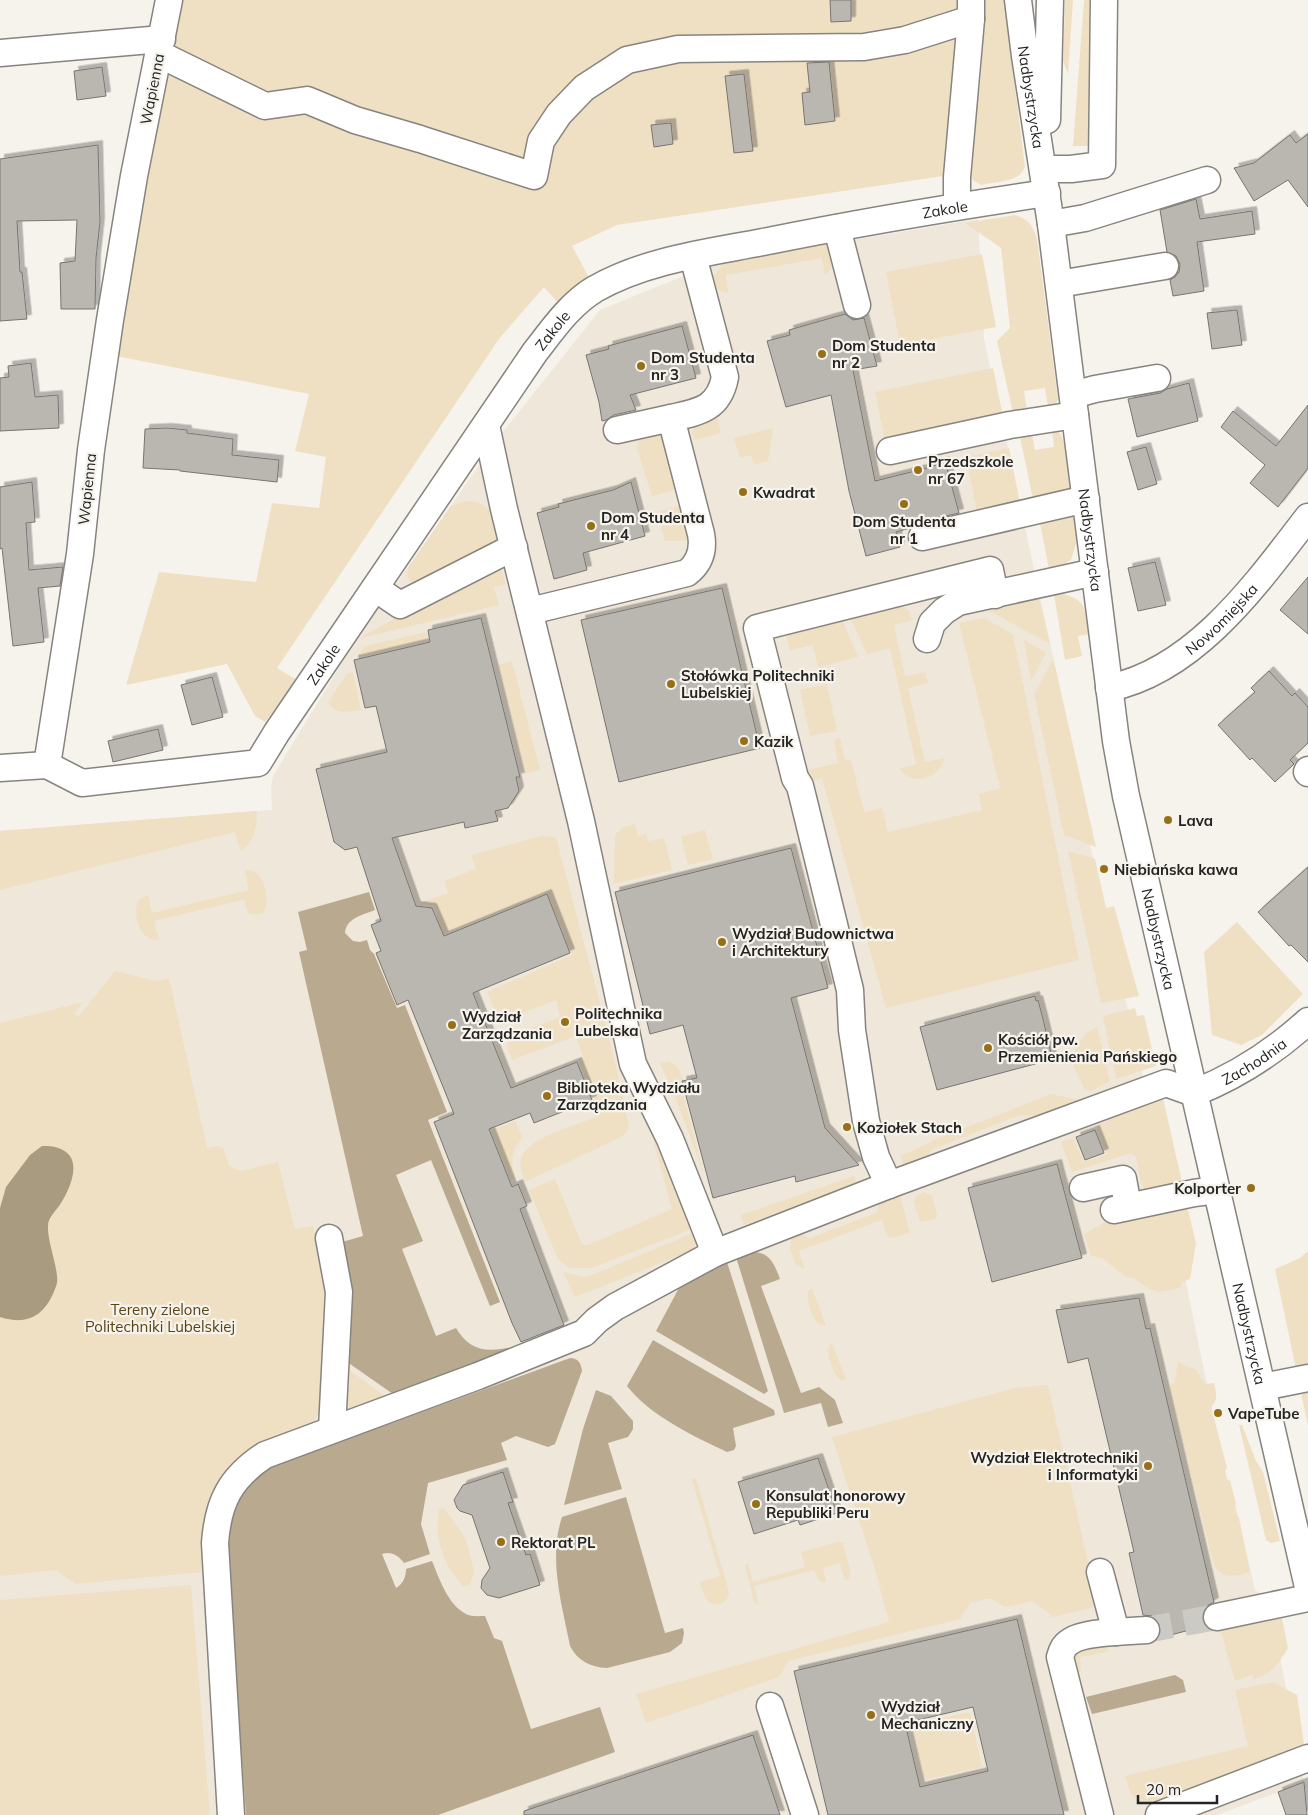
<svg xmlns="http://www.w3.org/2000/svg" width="1308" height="1815" font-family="Mulish,sans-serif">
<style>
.built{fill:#eee7da}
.green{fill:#efe0c4}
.forest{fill:#b9aa8f}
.water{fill:#a99b80}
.building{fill:#bab7b1;stroke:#787570;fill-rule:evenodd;filter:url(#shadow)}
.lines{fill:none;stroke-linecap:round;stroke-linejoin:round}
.minor-tunnel{stroke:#cccac4;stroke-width:26;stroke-dasharray:26 13;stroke-linecap:butt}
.minor-casing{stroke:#87847f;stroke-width:29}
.minor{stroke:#fff;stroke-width:26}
.poi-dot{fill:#957019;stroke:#f6f3ed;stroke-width:2}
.labels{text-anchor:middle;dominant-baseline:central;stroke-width:4.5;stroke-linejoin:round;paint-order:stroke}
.street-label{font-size:15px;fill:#252422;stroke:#f6f3ed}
.poi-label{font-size:15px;font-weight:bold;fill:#252422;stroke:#f6f3ed;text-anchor:start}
.park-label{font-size:15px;fill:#594312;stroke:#f6f3ed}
</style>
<defs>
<filter id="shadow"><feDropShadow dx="4.5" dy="-4.5" stdDeviation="0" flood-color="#0004"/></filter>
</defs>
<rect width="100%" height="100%" fill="#f6f3ed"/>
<path class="built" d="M978,219L984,339L1056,670L1086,827L1147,1094L1217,1433L1227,1468L1225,1471L1227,1479L1230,1481L1255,1590L1269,1599L1304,1782L1217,1815H0V831L272,810L271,788L273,776L351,648L502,433L600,310L706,267L727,261Z"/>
<path class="green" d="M178,0H960L954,108L943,176L617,225L572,246L595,289L567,313L544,287L499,339L277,668L297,680L265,722L255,716L227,664L126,685L159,572L256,582L272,503L319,508L326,457L295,451L309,394L116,356Z
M984,0H1004L1025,167C1019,183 996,181 981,185L973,180L968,173L981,77Z
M1065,0H1073L1068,74L1063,61Z
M1084,0H1099L1094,143L1088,146H1073Z
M1015,215C1029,219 1033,226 1037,239L1058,399L1054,408L1048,407L1045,388L1024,391L1027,411L1014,418L997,341L1010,328L1001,248L965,223Z
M825,245L830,246C834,258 835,266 825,276L822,258L726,275L728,293C703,288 713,273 727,261Z
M982,254L996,327L900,345L886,272Z
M993,368L1003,416L885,441L875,392Z
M716,415L721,433L695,440L692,432C697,423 707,419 716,415Z
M773,428L768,461L754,465L751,455L740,458L734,438Z
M1057,430C1068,439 1070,479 1070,493L1034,504L1019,432L1032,435L1035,450L1054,447L1052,431Z
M666,431L678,489L652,496L637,449L638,440Z
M1009,448L1020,503L977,512L966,457Z
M470,501C492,503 501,522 496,542L413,585L407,577L408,568L450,507L463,502Z
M683,505L692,540L665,541L657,512Z
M1073,513L1077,541L1071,560L1057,568L1049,569L1039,518Z
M491,568L501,569L506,584L494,587L499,605L361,638L366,634Z
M1062,594C1087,599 1086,612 1090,634L1078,636L1082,656L1065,660L1054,595Z
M1039,599L1050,644L988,610Z
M900,604L909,611L912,620L894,625L905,676L925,672L928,683L908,688L925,762L945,758C939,779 914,787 899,769L916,764L890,648L867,654L848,613Z
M840,615L858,657L823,666L825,676L820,677L813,645L790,650L784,628Z
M984,618L1013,634L1079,960L886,1008L822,778L806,782L803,771L838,763L834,740L840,738L845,761L851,760L864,812L882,808L888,832L982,810L979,794L1000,788L959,623Z
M427,632L428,640L357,657L365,646Z
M1024,640L1046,653L1031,681Z
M1053,660L1056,670L1096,847L1064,835L1034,694Z
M512,661L540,770L525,774L498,665Z
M348,673H353L361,710C349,712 334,715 328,702Z
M827,684L837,731L810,736L800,690Z
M257,811C257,826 255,843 240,851L235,832L0,890V831Z
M635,824L638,836L646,834L648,841L664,838L672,870L614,884L615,835L623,827Z
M705,830L713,859L688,865L681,836Z
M541,836L556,837L612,1049L629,1125L626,1133L621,1137L525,1182C522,1175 519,1167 521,1159C526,1137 580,1125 600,1115L578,1059L583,1057L576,1036L512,1060C508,1051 505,1045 510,1036L560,1017L556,1000L500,1022L487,992L572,955L547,893L434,938L428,925L438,914L434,906L420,903L448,893L444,881L476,869L471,855Z
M1068,851L1095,859L1106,908L1114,906L1139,996L1101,1003Z
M248,870C254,871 258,873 261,878C266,885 271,911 260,914C256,915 251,913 248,913L244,900H242L154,921L159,940C140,942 132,914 138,902C140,898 144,897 148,895L152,913L249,890L245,872Z
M1237,922L1303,994L1262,1035L1241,1045L1212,1035L1204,952Z
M115,971L157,981L169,978L207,1148L218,1146L224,1149L229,1166L241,1171L278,1162L295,1229L313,1226L316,1241L323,1240L331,1288L322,1402L315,1422L273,1438L203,1544V1572L75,1584L56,1570L0,1576V1023L83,1002L74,1014L78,1017Z
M1135,1008L1137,1016L1144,1015L1156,1066L1116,1079L1103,1016Z
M1097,1027L1110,1081L1091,1091L1084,1088L1070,1059L1085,1034Z
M668,1061C678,1064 680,1072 683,1080L680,1082L704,1175L674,1093L660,1064Z
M1051,1094L1083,1101C1063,1108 1042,1118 1020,1115L933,1149L920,1163L904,1168L901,1156L939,1138Z
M1163,1098L1182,1182L1146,1190L1141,1184L1136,1157L1131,1153L1072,1172L1061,1142L1073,1138L1084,1162L1107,1154L1096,1125L1107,1122L1106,1114Z
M515,1121L523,1139C510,1149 511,1164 515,1178L511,1180L491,1130Z
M657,1137L692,1220L689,1230L592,1268H570L558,1259L529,1190L555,1179L581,1242L584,1245H588L672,1209L654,1144L655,1138Z
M854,1176L856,1183L744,1225L741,1215Z
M924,1192L932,1196L937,1215L935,1219L920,1222L914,1202L916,1196Z
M900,1194L910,1233L890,1238L887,1235L882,1220L799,1251L805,1269L796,1265L790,1249L792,1235L797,1233L810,1238L876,1213L880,1201Z
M1187,1206L1196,1243L1190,1279L1182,1282L1180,1288L1159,1292L1150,1289L1133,1278L1126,1277L1102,1258L1091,1256L1084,1234L1113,1218Z
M691,1234L697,1236L698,1238L694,1248L691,1251L575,1297L563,1272L584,1277L592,1275Z
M1308,1251V1426L1275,1269L1300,1258Z
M812,1289L826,1325H820C812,1318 805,1300 809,1290Z
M832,1343L846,1379L840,1380C833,1373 826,1356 829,1346Z
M1178,1362L1196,1370L1205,1384L1214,1383C1216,1392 1219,1400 1211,1407L1227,1468L1225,1471L1227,1479L1230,1481L1236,1503C1233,1508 1236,1514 1239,1518L1250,1572C1234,1577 1220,1580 1213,1562L1169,1385L1174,1384Z
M341,1364L386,1397L345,1412Z
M1048,1385L1098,1606L1053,1617L1033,1601L1005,1607L990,1598L970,1603L960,1619L788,1661L779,1677L646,1723L636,1694L889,1622L876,1573L832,1437L1015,1388Z
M1239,1425H1242L1256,1461L1263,1472L1280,1541L1271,1543L1266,1540Z
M696,1478L729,1592C728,1605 713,1609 706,1598C703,1593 701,1587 700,1582L720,1576L692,1479Z
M444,1508L462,1533L467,1543L474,1571L470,1585L464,1587C443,1566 434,1538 439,1509Z
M838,1542L843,1543L851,1574L848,1580H845L840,1563L823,1568L826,1580L824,1583L819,1580L814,1570L754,1586L759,1605L754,1602L745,1564H748L753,1582L805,1567L801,1552Z
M191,1585L210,1815H0V1600Z
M1282,1618L1288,1648C1278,1664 1273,1673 1254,1679L1252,1675L1235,1681L1220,1629L1225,1624L1246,1625Z
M1107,1645L1109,1650L1106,1652L1080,1657L1081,1672L1070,1675L1069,1648Z
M1273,1682L1297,1695L1304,1744L1153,1804C1132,1801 1130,1795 1125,1776L1248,1746L1235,1690Z
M970,1712L982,1767L924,1780L911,1725Z"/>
<path class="forest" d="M369,892L375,910C363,915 346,918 345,933L353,941L360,942L367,940L370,950L374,954L397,1008L405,1005L447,1112L428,1120L500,1302L490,1306L431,1160L396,1175L423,1241L402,1249L436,1336L456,1328C467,1346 479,1352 501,1349C508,1348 514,1347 521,1348L393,1394L350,1364L344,1357L342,1242L363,1236L299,952L307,950L298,912Z
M750,1252C769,1251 774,1263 780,1279L761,1286L801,1393L819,1387L835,1400L843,1423L828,1427L821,1403L784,1413L736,1257Z
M727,1262L768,1391L764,1394L656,1331L679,1288L687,1281Z
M653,1340L774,1410L775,1415L733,1428L736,1446L734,1450L727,1452C695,1437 649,1415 627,1386Z
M570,1358C578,1358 581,1363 582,1371L555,1444L548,1447L516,1436L501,1443L507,1460L428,1483L421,1524L430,1554L404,1563C398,1555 391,1551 382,1554L396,1588C403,1584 406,1577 406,1569L432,1561C439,1578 448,1605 466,1614C471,1617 479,1616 485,1616L494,1638L502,1641L531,1729L600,1707L615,1752L438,1815H246L229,1591L228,1530L234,1510L242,1494L254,1480L272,1465L370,1431Z
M596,1390L611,1396L633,1421V1429L628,1437L608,1443L622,1489L564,1505L583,1429Z
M626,1497L665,1633L683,1628L684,1633L682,1643L670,1652L607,1668C590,1667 578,1661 570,1646C562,1604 548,1559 562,1517Z
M1175,1675L1183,1680L1186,1692L1092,1714L1086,1697Z"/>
<path class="water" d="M42,1146C53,1146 63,1147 70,1156C79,1169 68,1192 61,1203C56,1211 48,1217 48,1226C47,1241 59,1270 57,1283C56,1287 54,1291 53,1294C42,1318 25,1325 0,1317V1208L6,1187L30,1155Z"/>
<path class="building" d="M830,0H851V21L831,22Z
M829,62L835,121L805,125L802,93L810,92L807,63Z
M102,67L106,96L77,100L74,71Z
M744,74L753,151L734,153L725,76Z
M671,123L673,144L654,147L651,125Z
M1308,134V207L1288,180L1254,201L1234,168L1254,163L1290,135L1296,143Z
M98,145L100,222L96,258L95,309H61L60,263L75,261L77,220L17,221L20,272H22L27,319L0,321V159Z
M1196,199L1200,219L1252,211L1255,234L1197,242L1204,291L1173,296L1170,280L1175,277L1179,272L1180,264L1176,256L1167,252L1160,210Z
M1237,310L1242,345L1212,349L1207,313Z
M845,314L853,320L864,318L877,366L853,370L875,481L931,467L945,461L959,513L919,522L910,528L896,532L900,547L866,556L849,491L831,395L786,407L767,341L790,335L789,330Z
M682,326L696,378L630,395L636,410L614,415L606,420L602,421L599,402L586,355L609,349L608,346Z
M31,363L35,397L58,395L59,428L0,431V378L9,377L8,366Z
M1189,383L1198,421L1137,437L1128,399L1160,393L1167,389Z
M1308,405V468L1278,507L1250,483L1265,465L1221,427L1233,411L1276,446Z
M167,428L187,430V433L233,439L232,455L279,460L277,482L180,471V470L143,468L145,429Z
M1146,447L1157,484L1138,490L1127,452Z
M32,482L35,522L26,523L29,570L63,567L60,586L38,588L44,642L13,646L2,548L0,549V487Z
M631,482L645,536L583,553L587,570L554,579L537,513L559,507L558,504L613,490Z
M1155,562L1166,605L1138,611L1128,568Z
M1308,577V634L1280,610Z
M722,588L760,748L619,782L581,620Z
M481,618L520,777H516L519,791L508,808L495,811L498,821L465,828L464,822L392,838L416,906L432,908L444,936L547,894L570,953L473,993L511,1088L577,1062L592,1100L534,1123L530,1113L489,1129L512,1187L518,1184L527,1206L520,1209L564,1325L521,1342L512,1323L434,1122L454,1114L408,1000L397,1005L376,953L381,951L371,925L381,921L357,847L345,850L334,842L316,769L387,752L376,706L365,708L354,660L430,642L428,630Z
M1269,671L1292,696L1295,693L1308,707V743L1290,760L1294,764L1275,782L1252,758L1250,760L1218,725L1255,692L1251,688Z
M212,677L223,717L192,725L181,685Z
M158,729L163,750L113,762L108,741Z
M791,848L828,988L791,998L825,1128L859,1165L796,1182L795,1176L713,1198L682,1081L697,1078L683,1025L650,1034L615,892Z
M1308,867V962L1291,945L1289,946L1258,912Z
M1035,996L1036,1001L1038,1000L1043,1019L1052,1057L1049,1058L1050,1060L937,1090L920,1027Z
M1095,1130L1104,1153L1085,1160L1076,1137Z
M1057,1164L1082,1258L992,1282L968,1188Z
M1139,1298L1146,1329L1150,1328L1214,1602L1207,1606L1203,1612L1202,1620L1205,1626L1159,1638L1161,1630L1158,1621L1152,1616L1143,1615L1129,1553L1134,1552L1088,1358L1068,1363L1056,1310Z
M818,1458L837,1513L800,1525L798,1520L754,1534L738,1482Z
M503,1472L513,1502L508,1503L526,1555L530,1554L540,1585L499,1598L487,1595L481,1588L482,1580L490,1568L472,1515L460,1511L457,1508L454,1500L463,1485Z
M1017,1619L1064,1815H828L794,1671ZM973,1707L988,1771L920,1787L905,1723Z
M753,1735L780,1815H524V1811Z
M1304,1782L1307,1815H1286L1278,1792Z"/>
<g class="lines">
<path class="minor-tunnel" d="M1146,1630L1217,1617"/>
<g class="minor-casing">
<g id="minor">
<path id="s1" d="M169,0L134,176L110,320L91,450L80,554L47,765L82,783L258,763L277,732L535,352C553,329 570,304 595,289C646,260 706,253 763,242C857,223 952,207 1047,193"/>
<path id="s2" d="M1018,0L1025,56L1051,224L1116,741L1126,796L1308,1587"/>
<path d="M0,53L162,39"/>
<path d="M159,54L265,106L307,100L355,120L420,139L534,176L541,141L559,114L584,88L627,60L678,49L864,47L905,40L971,19"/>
<path d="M1047,120L1050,0"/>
<path d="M1046,169H1071L1102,165L1104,0"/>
<path d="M957,206V177L971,19V0"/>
<path d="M1051,224L1085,218L1207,180"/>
<path d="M837,228L857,305"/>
<path d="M1059,284L1165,266"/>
<path d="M1073,395L1095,389L1157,378"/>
<path d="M486,425L504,509L581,821L633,1064L670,1139L715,1253"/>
<path d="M617,430L671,418"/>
<path d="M890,451L1010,425L1075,415"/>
<path d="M922,537L1086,499"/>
<path d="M375,588L400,605L514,547"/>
<path d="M530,611L687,573C700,563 704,550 701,534L671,418C699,412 719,409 725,377L693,256"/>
<path d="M927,639L932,623L944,611L958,602L1095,572"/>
<path id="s3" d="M1109,688C1196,670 1257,583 1308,517"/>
<path d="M0,768L47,765"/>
<path d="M1308,770L1307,772L1308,773"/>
<path id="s4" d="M1194,1093C1237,1076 1274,1052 1308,1021"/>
<path d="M889,1185L876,1157L866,1121L852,1030L850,990L804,802L800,786L795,778L757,628L990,570L995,595"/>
<path d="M1083,1188L1123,1179L1128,1206"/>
<path d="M1114,1210L1194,1193L1217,1190"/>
<path d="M329,1238L339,1292L332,1429"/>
<path d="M1263,1387L1308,1378"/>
<path d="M1100,1572L1116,1632"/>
<path d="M1217,1617L1308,1598"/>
<path d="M770,1706L805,1815"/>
<path d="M231,1815L215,1543C218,1502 230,1478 265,1455L478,1376L584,1333L597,1320L615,1307L715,1253L889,1185L1166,1083L1194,1093"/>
<path d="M1100,1815L1060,1657C1062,1650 1064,1645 1071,1641C1083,1632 1129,1631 1146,1630"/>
<path d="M1159,1815L1308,1758"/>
</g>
</g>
<use href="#minor" class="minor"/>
</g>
<g class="poi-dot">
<circle cx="822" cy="354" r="5"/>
<circle cx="641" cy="366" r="5"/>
<circle cx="918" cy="470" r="5"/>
<circle cx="743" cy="492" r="5"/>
<circle cx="904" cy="504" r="5"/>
<circle cx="591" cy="526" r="5"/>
<circle cx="671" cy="684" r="5"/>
<circle cx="744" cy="741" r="5"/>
<circle cx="1168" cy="820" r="5"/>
<circle cx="1104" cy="869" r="5"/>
<circle cx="722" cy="942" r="5"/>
<circle cx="565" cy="1022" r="5"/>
<circle cx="452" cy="1025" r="5"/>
<circle cx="988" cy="1048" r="5"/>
<circle cx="547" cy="1096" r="5"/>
<circle cx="847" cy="1127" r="5"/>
<circle cx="1251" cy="1188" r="5"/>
<circle cx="1218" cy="1413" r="5"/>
<circle cx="1148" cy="1466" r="5"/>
<circle cx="756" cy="1504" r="5"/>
<circle cx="501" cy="1542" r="5"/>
<circle cx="871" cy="1715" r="5"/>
</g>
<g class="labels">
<g class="street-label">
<text transform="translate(152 89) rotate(-79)">Wapienna</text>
<text stroke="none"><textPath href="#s2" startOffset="98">Nadbystrzycka</textPath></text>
<text stroke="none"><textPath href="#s1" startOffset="1935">Zakole</textPath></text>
<text stroke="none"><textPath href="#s1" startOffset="1515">Zakole</textPath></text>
<text transform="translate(87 489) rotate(-84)">Wapienna</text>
<text stroke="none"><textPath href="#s2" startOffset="545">Nadbystrzycka</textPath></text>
<text stroke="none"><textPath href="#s3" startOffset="134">Nowomiejska</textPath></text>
<text stroke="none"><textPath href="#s1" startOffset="1110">Zakole</textPath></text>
<text stroke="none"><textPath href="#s2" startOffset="950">Nadbystrzycka</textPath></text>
<text stroke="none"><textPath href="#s4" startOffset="68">Zachodnia</textPath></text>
<text stroke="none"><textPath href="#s2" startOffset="1355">Nadbystrzycka</textPath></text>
</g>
<g class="poi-label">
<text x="832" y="345">Dom Studenta<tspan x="832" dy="17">nr 2</tspan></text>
<text x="651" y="357">Dom Studenta<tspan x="651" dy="17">nr 3</tspan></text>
<text x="928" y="461">Przedszkole<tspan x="928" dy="17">nr 67</tspan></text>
<text x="753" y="492">Kwadrat</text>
<text x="601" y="517">Dom Studenta<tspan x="601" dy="17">nr 4</tspan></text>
<text x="904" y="521" text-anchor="middle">Dom Studenta<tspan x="904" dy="17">nr 1</tspan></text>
<text x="681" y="675">Stołówka Politechniki<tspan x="681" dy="17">Lubelskiej</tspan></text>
<text x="754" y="741">Kazik</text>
<text x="1178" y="820">Lava</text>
<text x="1114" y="869">Niebiańska kawa</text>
<text x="732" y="933">Wydział Budownictwa<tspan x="732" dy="17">i Architektury</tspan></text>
<text x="575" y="1013">Politechnika<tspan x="575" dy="17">Lubelska</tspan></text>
<text x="462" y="1016">Wydział<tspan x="462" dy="17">Zarządzania</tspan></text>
<text x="998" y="1039">Kościół pw.<tspan x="998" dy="17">Przemienienia Pańskiego</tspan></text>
<text x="557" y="1087">Biblioteka Wydziału<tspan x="557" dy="17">Zarządzania</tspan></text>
<text x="857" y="1127">Koziołek Stach</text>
<text x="1241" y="1188" text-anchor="end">Kolporter</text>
<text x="1228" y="1413">VapeTube</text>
<text x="1138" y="1457" text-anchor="end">Wydział Elektrotechniki<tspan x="1138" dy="17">i Informatyki</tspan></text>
<text x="766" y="1495">Konsulat honorowy<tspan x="766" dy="17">Republiki Peru</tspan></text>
<text x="511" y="1542">Rektorat PL</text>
<text x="881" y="1706">Wydział<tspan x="881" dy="17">Mechaniczny</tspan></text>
</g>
<g class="park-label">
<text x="160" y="1309">Tereny zielone<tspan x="160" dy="17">Politechniki Lubelskiej</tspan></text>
</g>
</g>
<path d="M1138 1795v8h79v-8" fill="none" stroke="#252422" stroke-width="2.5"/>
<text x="1146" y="1795" font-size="15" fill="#252422" stroke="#f6f3ed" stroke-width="4" paint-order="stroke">20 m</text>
</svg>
